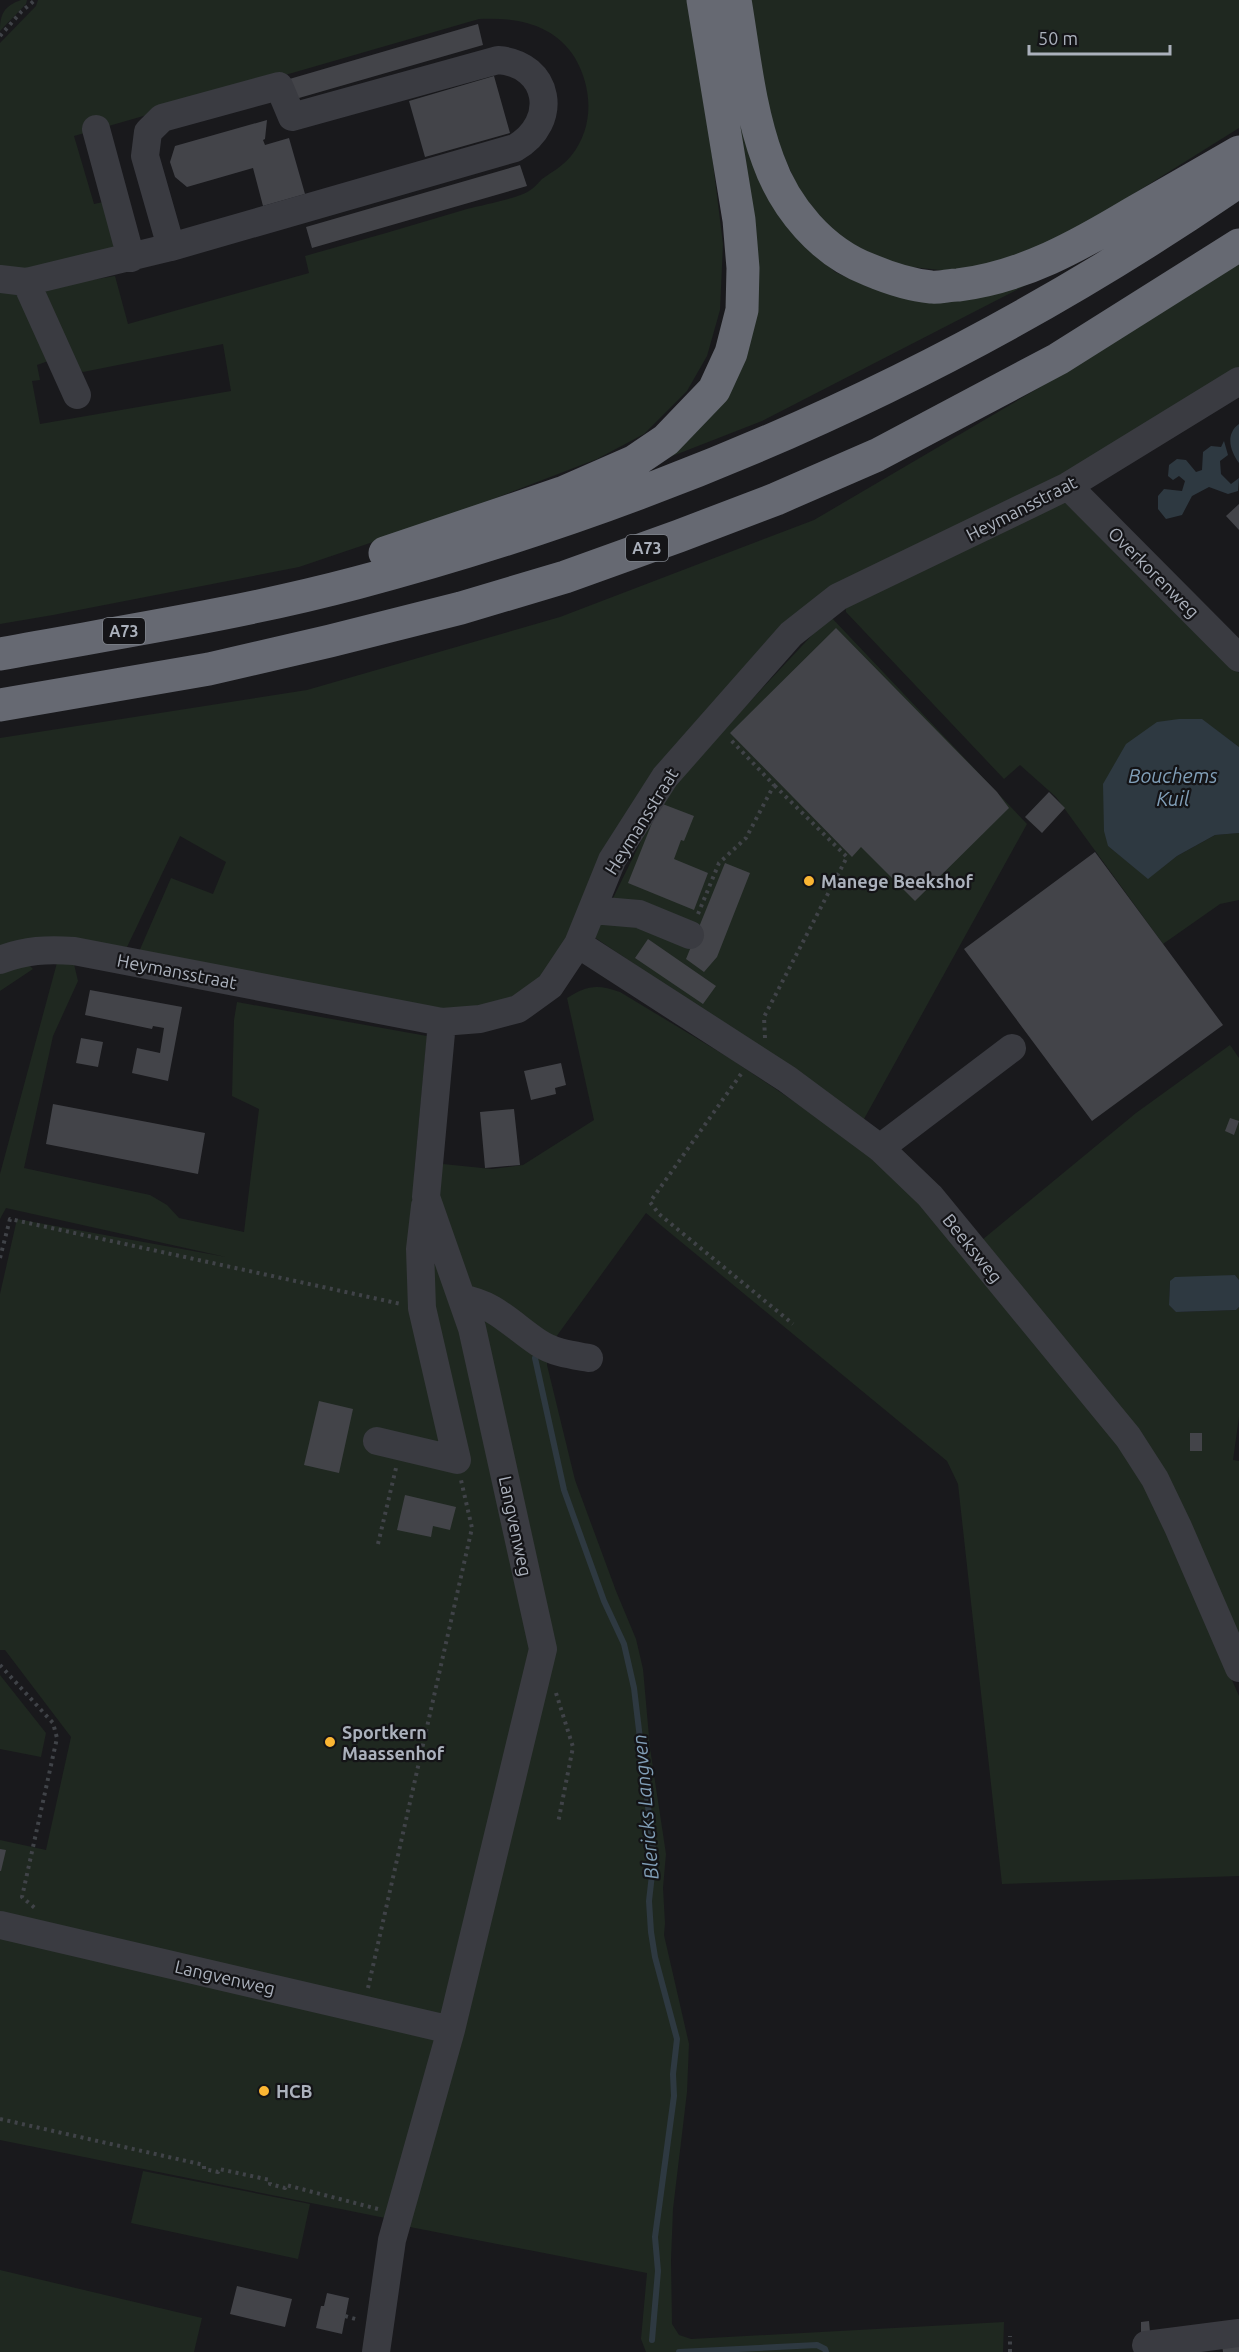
<svg xmlns="http://www.w3.org/2000/svg" width="1239" height="2352" font-family="Ubuntu,sans-serif">
<style>
.green{fill:#1f2820}
.water{fill:#2e3941}
.lines{fill:none;stroke-linecap:round;stroke-linejoin:round}
.stream{stroke:#2e3941;stroke-width:6}
.building{fill:#434449}
.path{stroke:#404348;stroke-width:4;stroke-dasharray:3 4.5;stroke-linecap:butt}
.minor{stroke:#3a3b41;stroke-width:28}
.highway{stroke:#666972;stroke-width:33}
.poi-dot{fill:#fbb633;stroke:#141417;stroke-width:2}
.labels{text-anchor:middle;dominant-baseline:central;stroke-width:4.5;stroke-linejoin:round;paint-order:stroke}
.shield{fill:#141417;stroke:#7e828a;stroke-width:1.5}
.shield-label{font-size:16px;font-weight:bold;fill:#abb1bc}
.street-label{font-size:18px;fill:#abb1bc;stroke:#141417}
.poi-label{font-size:18px;font-weight:bold;fill:#abb1bc;stroke:#141417;text-anchor:start}
.water-label{font-size:20px;font-style:italic;fill:#819fb8;stroke:#141417}
</style>
<rect width="100%" height="100%" fill="#19191c"/>
<path class="green" d="M21,0H27L26,4L0,31C0,14 4,6 21,0Z
M38,0H687L711,147L723,244L720,310L707,356L687,391L644,434L597,459L441,519L299,567L53,615L0,624V289H17L51,360L37,365L40,380L32,381L40,424L231,391L223,344L83,372L72,364L44,288L115,276L128,324L309,273L305,256C359,241 413,225 467,209C483,205 516,199 529,191C534,188 538,183 542,179C552,172 563,166 571,156C594,128 593,89 575,58C554,24 516,17 479,19L74,136L94,204L108,201L114,250L17,272L0,269V43L36,6Z
M710,0L787,224L835,272L871,288L1042,277L762,421L634,471L736,371Z
M744,0H1239V128L1079,228L1017,257L959,272L892,265L861,252L827,228L801,194L777,141Z
M1239,260V371L1061,479L777,631L545,981L474,1014L138,954L171,878L213,894L226,862L180,836L127,947L35,939L0,948V738L307,690L560,617L814,520L1071,369Z
M1058,498L1073,501L1239,673V747L1201,719H1179L1108,846L1148,878L1177,856L1215,835L1239,833V900L1220,904L1163,944L1056,797L1020,765L1004,779L846,612L845,603Z
M830,616L1027,824L864,1119L594,937L665,792Z
M58,959L74,964L78,981L53,1036L24,1168L150,1195L167,1205L179,1218L244,1232L259,1109L232,1096L234,1020L237,1002L427,1036L414,1175L424,1271L452,1255L433,1163L492,1169L523,1165L594,1120L567,998C587,985 598,984 620,992L731,1059L792,1100L856,1144L902,1183L1114,1437L1143,1482L1179,1558L1239,1696V1876L1002,1884L958,1484L947,1461L646,1213L548,1348L547,1365L575,1480L616,1591L636,1639L643,1669L650,1748L666,1854L663,1888L665,1923L664,1935L689,2044L687,2092L673,2209L671,2260L672,2324L679,2335L691,2339L1004,2322L1003,2352H646L641,2339L647,2273L410,2227V2223L0,2140V1840L46,1850L71,1737L5,1650H0V1294L17,1219L226,1257L6,1208L0,1219V1174Z
M24,960L33,969L0,991V968Z
M1230,1045L1239,1058V1280L1235,1275L1170,1281L1169,1305L1176,1312L1236,1310L1239,1307V1417L1233,1460L1239,1461V1647L1187,1523L982,1240L1136,1113Z
M0,1675L46,1733L41,1757L0,1749Z
M143,2171L310,2204L298,2259L131,2223Z
M0,2270L202,2318L194,2352H0Z"/>
<path class="water" d="M1239,424V463C1230,451 1225,434 1239,424Z
M1224,441L1228,455L1220,461L1221,474L1231,484L1239,478L1238,491L1228,494L1209,487L1192,496L1182,515L1166,519L1158,509V496L1164,489L1182,491L1185,481L1179,476L1173,480L1168,476L1169,465L1177,459L1186,460L1196,472L1202,470L1203,452L1211,446L1221,447Z
M1179,719H1202L1239,747V833L1215,835L1177,856L1148,879L1108,846L1104,831L1103,784L1126,744L1157,722Z
M1235,1275L1239,1280V1307L1236,1310L1176,1312L1169,1305L1170,1281L1175,1277Z"/>
<g class="lines">
<path class="stream" d="M535,1358L564,1490L604,1601L624,1644L634,1688L654,1857L649,1901L651,1932L655,1957L677,2039L673,2074L674,2096L655,2237L658,2271L652,2340
M679,2352L817,2345L825,2349L826,2352"/>
</g>
<path class="building" d="M478,24L483,45L292,100L286,80Z
M494,76L510,133L425,157L409,101Z
M267,120L265,139L263,140L265,145L289,138L305,194L263,206L253,168L187,187L175,177L170,162L175,146Z
M520,165L527,186L312,248L306,227Z
M1239,504V530L1226,516Z
M836,628L997,792L1009,808L915,901L861,847L852,857L730,733Z
M1049,792L1065,808L1042,833L1025,817Z
M660,803L694,816L684,841L681,840L674,859L708,873L694,910L628,883Z
M1095,852L1223,1025L1092,1121L964,949Z
M725,863L750,873L717,957L704,972L686,959Z
M648,939L716,986L703,1004L635,958Z
M90,990L182,1007L168,1081L132,1073L137,1048L160,1053L164,1028L153,1026L152,1029L85,1015Z
M81,1038L103,1042L98,1067L76,1063Z
M561,1063L566,1085L555,1088L556,1094L531,1100L524,1071Z
M53,1104L205,1133L198,1174L46,1144Z
M514,1109L520,1165L485,1168L480,1112Z
M1230,1118L1239,1121L1234,1135L1225,1131Z
M319,1401L353,1409L339,1473L304,1465Z
M1190,1433H1202V1451H1190Z
M405,1495L456,1507L450,1530L433,1526L431,1537L397,1530Z
M0,1849L6,1850L1,1871H0Z
M237,2286L292,2299L285,2327L230,2314Z
M327,2293L349,2298L342,2334L316,2328L321,2306H324Z
M1149,2321L1150,2332L1141,2333V2322Z
M1239,2342V2352H1223L1222,2344Z"/>
<g class="lines">
<path class="path" d="M0,36L21,12L35,0
M698,914L719,863L746,838L774,785L729,738
M765,1038L764,1017L847,857L774,785
M741,1074L650,1202L659,1214L793,1324
M0,1258L10,1219L401,1304
M378,1544L396,1468
M0,1665L53,1723L57,1738L22,1897L36,1909
M556,1693L573,1747L558,1823
M368,1988L472,1528L461,1480
M0,2119L204,2165V2169L218,2172L219,2169L270,2180V2184L285,2188L286,2185L378,2209
M345,2316L359,2320
M1010,2352V2336"/>
<path class="minor" d="M96,129L131,258
M0,279L26,282L171,247L515,148C560,122 550,64 498,60L292,117L279,86L162,118L148,132L145,156L171,247
M26,282L77,395
M1068,486L1239,658
M592,910L639,914L690,935
M578,944L787,1079L880,1148L930,1196L1128,1437L1155,1479L1178,1527L1239,1668
M0,960C25,950 48,949 74,951L442,1022L480,1019L518,1009L550,986L578,944L612,860L665,777L791,634L838,597L1068,486L1239,381
M880,1148L1012,1048
M462,1299C494,1303 513,1326 539,1343C554,1353 572,1355 589,1358
M377,1441L457,1460L422,1308L420,1249L425,1206
M0,1925L451,2030
M1146,2345L1239,2333
M376,2352L392,2240L451,2030L543,1649L472,1328L426,1197L442,1022"/>
<path class="highway" d="M735,0C744,53 749,109 768,160C785,208 822,252 870,270C889,278 910,285 931,287C939,288 949,285 958,285C1023,277 1078,246 1133,213C1168,193 1204,172 1239,152
M385,553L562,493L635,461L666,440L714,390L731,353L742,310L743,268L739,220L703,0
M0,654C119,632 239,614 356,583C674,499 968,368 1239,181
M0,705L209,669L330,641L461,608L565,577L679,536L776,499L877,455L1058,359L1239,245"/>
</g>
<g class="poi-dot">
<circle cx="809" cy="881" r="6"/>
<circle cx="330" cy="1742" r="6"/>
<circle cx="264" cy="2091" r="6"/>
</g>
<g class="labels">
<g class="shield">
<rect x="626" y="535" width="42" height="26" rx="4.5"/>
<rect x="103" y="618" width="42" height="26" rx="4.5"/>
</g>
<g class="shield-label">
<text x="647" y="548">A73</text>
<text x="124" y="631">A73</text>
</g>
<g class="street-label">
<text transform="translate(1021 508) rotate(-27)">Heymansstraat</text>
<text transform="translate(1154 572) rotate(45)">Overkorenweg</text>
<text transform="translate(641 821) rotate(-58)">Heymansstraat</text>
<text transform="translate(177 971) rotate(11)">Heymansstraat</text>
<text transform="translate(973 1248) rotate(51)">Beeksweg</text>
<text transform="translate(516 1526) rotate(78)">Langvenweg</text>
<text transform="translate(225 1977) rotate(13)">Langvenweg</text>
</g>
<g class="poi-label">
<text x="821" y="881">Manege Beekshof</text>
<text x="342" y="1732">Sportkern<tspan x="342" dy="21">Maassenhof</tspan></text>
<text x="276" y="2091">HCB</text>
</g>
<g class="water-label">
<text x="1173" y="775">Bouchems<tspan x="1173" dy="23">Kuil</tspan></text>
<text transform="translate(645 1807) rotate(-95)">Blericks Langven</text>
</g>
</g>
<path d="M1029 45v9h141v-9" fill="none" stroke="#abb1bc" stroke-width="3"/>
<text x="1038" y="45" font-size="18" fill="#abb1bc" stroke="#141417" stroke-width="4.5" paint-order="stroke">50 m</text>
</svg>
